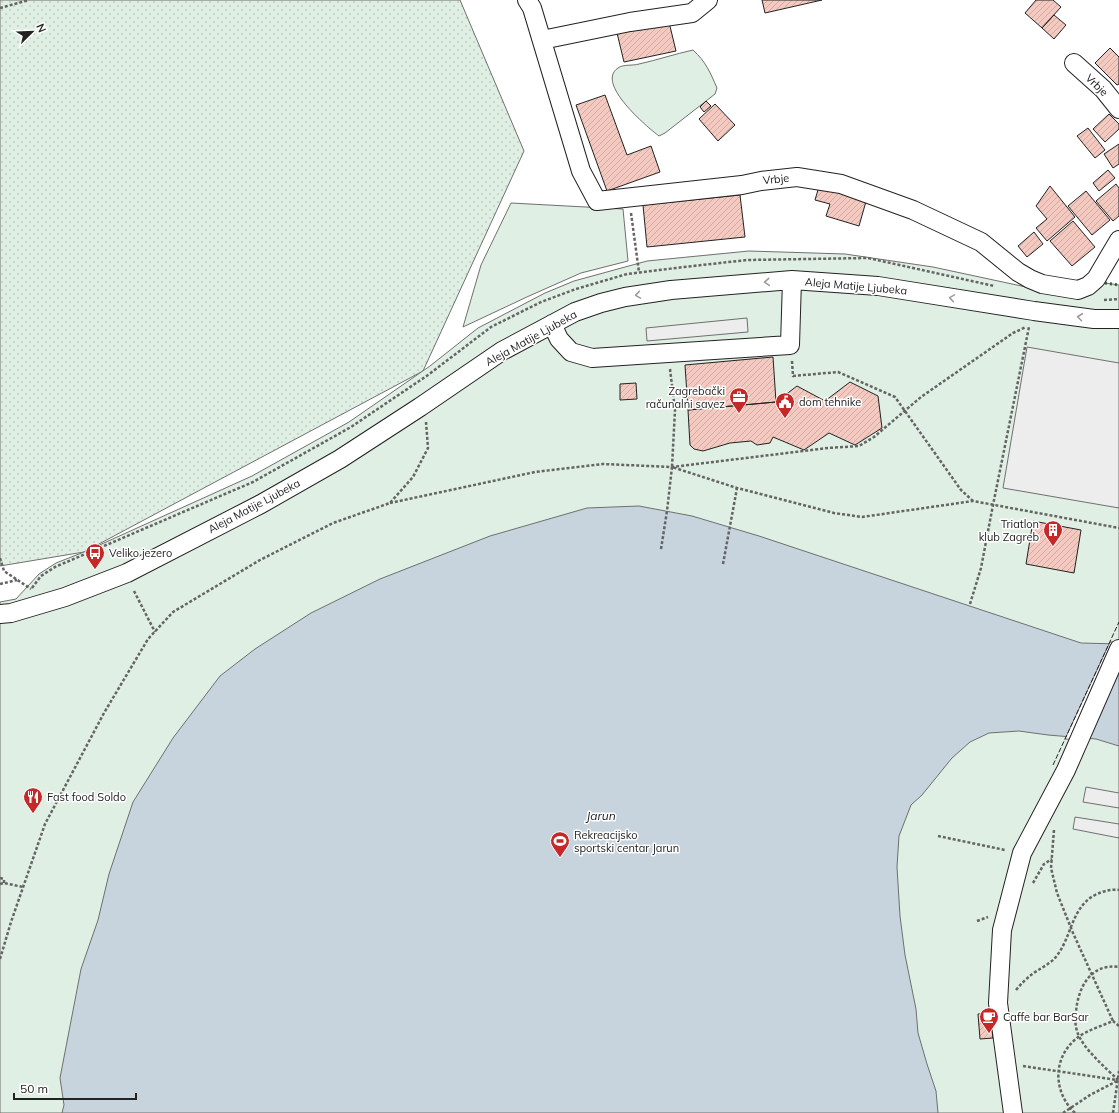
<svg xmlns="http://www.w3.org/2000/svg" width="1119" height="1113" font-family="Mulish,sans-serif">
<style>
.grass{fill:url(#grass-dots);stroke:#6f6f6f}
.garden{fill:#e0efe3;stroke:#6f6f6f}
.parking{fill:#ededed;stroke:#6f6f6f}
.water{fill:#c7d3dd;stroke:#6f6f6f}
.pier{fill:#fff;stroke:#6f6f6f}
.building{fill:url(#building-hatch);stroke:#222}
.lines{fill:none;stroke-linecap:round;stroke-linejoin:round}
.minor-casing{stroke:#222;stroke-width:20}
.path{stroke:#646464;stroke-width:2.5;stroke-dasharray:3 2;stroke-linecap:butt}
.minor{stroke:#fff;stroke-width:18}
.hedge{stroke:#2f5e38;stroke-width:3;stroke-dasharray:2 3;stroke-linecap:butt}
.fence{stroke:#222;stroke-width:1;stroke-dasharray:5 2;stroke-linecap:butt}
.oneway{stroke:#9c9c9c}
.labels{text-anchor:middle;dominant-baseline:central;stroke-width:3;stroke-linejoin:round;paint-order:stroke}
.street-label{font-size:11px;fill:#222;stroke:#fff}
.poi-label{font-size:11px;fill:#222;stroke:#fff;text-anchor:start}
.water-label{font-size:12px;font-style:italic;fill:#222;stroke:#fff}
</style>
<defs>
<pattern id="grass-dots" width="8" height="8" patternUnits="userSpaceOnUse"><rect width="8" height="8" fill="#e0efe3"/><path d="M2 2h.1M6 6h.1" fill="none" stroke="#c0cdc2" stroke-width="1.8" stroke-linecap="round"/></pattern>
<pattern id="building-hatch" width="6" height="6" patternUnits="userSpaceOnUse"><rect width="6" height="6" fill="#f3c9c0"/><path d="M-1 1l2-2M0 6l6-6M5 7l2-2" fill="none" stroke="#d0aca5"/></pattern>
</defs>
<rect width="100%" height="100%" fill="#fff"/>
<path class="grass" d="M0,0H460L524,151L423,371L84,552L0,566Z"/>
<path class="garden" d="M693,50C706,62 710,72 717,88L715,94L665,133L659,136C647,127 595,83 618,68C623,64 633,66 639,64C657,60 675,54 693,50Z
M511,203L623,209L628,261L581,273L529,296L463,327L481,265Z
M749,251L845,254L933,267L1026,287L1092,293L1105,283L1119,285V1113H0V602L16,599L39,574L56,563L84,552L252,476L349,422L430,366L478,328L545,293L574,281L647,261Z"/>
<path class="parking" d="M747,318L748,332L647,341L646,328Z
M1027,347L1119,363V508L1003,488Z
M1086,787L1119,793V808L1083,802Z
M1075,817L1119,824V838L1073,829Z"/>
<path class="water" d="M639,506L692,516L759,536L1081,643L1119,644V746L1096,739L1048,735L1019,731L989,733L970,742L952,758L922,795L911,805L899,836L897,867L900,916L905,955L916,1009L918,1033L927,1064L936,1091L938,1113H62L64,1105L60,1078L81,969L98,920L109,874L133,802L173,738L220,676L255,649L311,613L380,579L490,536L587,508Z"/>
<path class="pier" d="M1110,642H1119L1086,740L1065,739Z"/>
<path class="building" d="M762,0H822L765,13Z
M1036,0H1053L1061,7L1042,28L1025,13Z
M1054,15L1066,25L1054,39L1042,28Z
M669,22L676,51L624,62L617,33Z
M1110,48L1119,57V84L1117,85L1095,63Z
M605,95L627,155L651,146L660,172L607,191L576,105Z
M706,101L711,106L704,112L700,107Z
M715,104L735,125L718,141L699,119Z
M1109,114L1119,124V129L1105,142L1093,129Z
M1088,128L1105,150L1095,158L1077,136Z
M1119,144V164L1113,168L1104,154Z
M1108,170L1115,178L1099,191L1093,183Z
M820,183L867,198L859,226L826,216L830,204L815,200Z
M1116,184L1119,188V216L1113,221L1096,201Z
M1050,186L1075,217L1047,241L1036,228L1047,219L1036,206Z
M1086,191L1110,220L1092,235L1068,206Z
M740,195L745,237L647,247L643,205Z
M1073,221L1095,247L1072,266L1050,241Z
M1034,232L1043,244L1027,257L1018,246Z
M773,357L776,402L688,410L685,365Z
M850,382L878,396L882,428L855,445L829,433L804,450L773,437L770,443L757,445L751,441L730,443L703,451L694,449L690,445L688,410L776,402L797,386L825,401Z
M636,383L637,399L620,400V384Z
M1033,521L1081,530L1074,573L1026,564Z
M990,1013L993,1038L980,1039L978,1014Z"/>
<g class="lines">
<g class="minor-casing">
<path id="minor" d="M527,0L532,8L581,171L597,201L742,185L761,181L797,177L841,184L913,210L981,242L1018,272L1030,279L1042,284L1078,290L1088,286L1096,279L1119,240
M542,40L630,22L692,13L708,0
M1074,63L1103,89L1119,109
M552,324L559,339L571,352L592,358L790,345L792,280
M0,614L11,613L65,597L127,573L261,504L340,459L420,407L502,351L575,312L601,303L625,297L671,290L792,280L878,286L1034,311L1094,319H1119
M1013,1113L998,1003L1002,930L1022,853L1066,770L1119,649"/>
</g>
<path class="path" d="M0,8L29,0
M631,213L639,272
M1104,300L1119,299
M792,361L793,376L838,372L895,397L961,490L973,501
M670,369L675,410L672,467L737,488L834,513L862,517L973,501L1119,528
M390,503L535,472L603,464L672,467L828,448L859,446L874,437L921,397L1013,333L1026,327
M661,549L667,511L672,467
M0,558L4,571L31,589
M723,564L737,488
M0,584L17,580
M32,588L41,576L55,567L253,482L351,427L428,375L491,327L541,302L576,289L627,274L684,267L747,260L868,258L994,286
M134,591L155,632
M970,604L981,568L993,505L1029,327
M1054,830L1051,868L1057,893L1073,933L1113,1021
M938,836L1005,850
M0,878L4,879V883
M1033,883L1044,864L1052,859
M0,884L4,883L23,887
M977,921L988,917
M0,959L11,922L45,824L104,713L148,639L173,612L260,560L333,523L390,503L413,477L428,448L426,422
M1016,990C1021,984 1026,979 1031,975C1039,969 1048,965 1054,959C1072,940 1070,908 1095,895C1103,891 1111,889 1119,890
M1023,1066L1117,1080
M1118,1080C1105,1067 1082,1048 1077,1031C1075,1025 1075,1018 1076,1012C1078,988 1090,963 1119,967
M1063,1113L1090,1095L1117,1081
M1075,1113C1053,1092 1052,1058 1077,1038C1087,1030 1102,1026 1113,1021L1119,1026
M1113,1113L1119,1071"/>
<use href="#minor" class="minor"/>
<path class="hedge" d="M1105,283L1119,285"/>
<path class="fence" d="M1053,765L1119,622"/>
</g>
<defs><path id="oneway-chevron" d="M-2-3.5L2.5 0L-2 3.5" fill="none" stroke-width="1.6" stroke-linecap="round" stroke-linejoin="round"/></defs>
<g class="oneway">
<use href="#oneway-chevron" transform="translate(767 282) rotate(176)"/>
<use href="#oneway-chevron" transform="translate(638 295) rotate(171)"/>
<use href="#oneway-chevron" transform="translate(952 298) rotate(-171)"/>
<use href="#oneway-chevron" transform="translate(1080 317) rotate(-173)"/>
</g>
<defs>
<g id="office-pin" transform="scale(1)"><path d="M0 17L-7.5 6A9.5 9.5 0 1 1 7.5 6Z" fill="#c62828" stroke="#fff"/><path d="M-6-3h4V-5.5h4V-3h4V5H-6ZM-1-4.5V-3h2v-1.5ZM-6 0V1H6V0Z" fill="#fff"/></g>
<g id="civic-pin" transform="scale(1)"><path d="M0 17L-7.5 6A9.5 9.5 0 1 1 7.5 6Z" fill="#c62828" stroke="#fff"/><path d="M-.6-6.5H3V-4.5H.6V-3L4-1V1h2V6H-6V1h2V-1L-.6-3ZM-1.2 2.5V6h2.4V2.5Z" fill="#fff"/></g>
<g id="building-pin" transform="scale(1)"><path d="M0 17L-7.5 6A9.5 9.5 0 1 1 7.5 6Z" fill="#c62828" stroke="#fff"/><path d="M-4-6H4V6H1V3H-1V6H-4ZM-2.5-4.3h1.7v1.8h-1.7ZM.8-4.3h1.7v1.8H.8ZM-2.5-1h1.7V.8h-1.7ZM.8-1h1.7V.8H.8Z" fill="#fff"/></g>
<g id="bus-pin" transform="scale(1)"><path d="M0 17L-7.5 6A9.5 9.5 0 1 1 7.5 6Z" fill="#c62828" stroke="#fff"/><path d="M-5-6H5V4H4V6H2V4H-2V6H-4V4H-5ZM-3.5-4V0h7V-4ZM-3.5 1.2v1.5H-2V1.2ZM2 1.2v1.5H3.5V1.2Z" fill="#fff"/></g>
<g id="restaurant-pin" transform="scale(1)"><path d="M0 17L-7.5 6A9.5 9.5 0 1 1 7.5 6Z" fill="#c62828" stroke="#fff"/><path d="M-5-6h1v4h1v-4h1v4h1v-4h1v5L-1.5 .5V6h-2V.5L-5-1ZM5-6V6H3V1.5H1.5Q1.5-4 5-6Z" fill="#fff"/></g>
<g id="stadium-pin" transform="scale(1)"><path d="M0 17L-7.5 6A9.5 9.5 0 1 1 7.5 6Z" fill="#c62828" stroke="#fff"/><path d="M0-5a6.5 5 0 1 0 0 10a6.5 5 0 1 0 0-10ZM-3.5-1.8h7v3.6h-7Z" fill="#fff"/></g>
<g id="cafe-pin" transform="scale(1)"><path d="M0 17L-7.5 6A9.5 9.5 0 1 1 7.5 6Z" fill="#c62828" stroke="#fff"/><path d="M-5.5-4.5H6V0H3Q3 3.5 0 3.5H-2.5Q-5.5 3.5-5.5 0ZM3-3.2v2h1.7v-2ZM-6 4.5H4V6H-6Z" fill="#fff"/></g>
</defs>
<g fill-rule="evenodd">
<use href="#office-pin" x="739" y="397"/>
<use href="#civic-pin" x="785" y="402"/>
<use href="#building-pin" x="1053" y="530"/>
<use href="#bus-pin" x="95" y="553"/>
<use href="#restaurant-pin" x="33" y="797"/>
<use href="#stadium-pin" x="560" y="841"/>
<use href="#cafe-pin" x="989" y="1017"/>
</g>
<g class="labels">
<g class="street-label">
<text transform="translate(1097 85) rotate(44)">Vrbje</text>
<text transform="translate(776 179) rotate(-6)">Vrbje</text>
<text transform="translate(856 286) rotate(5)">Aleja Matije Ljubeka</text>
<text transform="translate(531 338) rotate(-29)">Aleja Matije Ljubeka</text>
<text transform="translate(254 506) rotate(-28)">Aleja Matije Ljubeka</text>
</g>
<g class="poi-label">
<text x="725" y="391" text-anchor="end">Zagrebački<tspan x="725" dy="13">računalni savez</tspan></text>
<text x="799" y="402">dom tehnike</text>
<text x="1039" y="524" text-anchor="end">Triatlon<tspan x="1039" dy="13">klub Zagreb</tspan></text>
<text x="109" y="553">Veliko jezero</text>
<text x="47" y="797">Fast food Soldo</text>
<text x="574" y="835">Rekreacijsko<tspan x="574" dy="13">sportski centar Jarun</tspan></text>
<text x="1003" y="1017">Caffe bar BarSar</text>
</g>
<g class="water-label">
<text x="601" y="815">Jarun</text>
</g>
</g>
<g transform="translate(32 32) rotate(67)" stroke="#ffffff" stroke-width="3" paint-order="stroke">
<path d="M0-3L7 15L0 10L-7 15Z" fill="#222222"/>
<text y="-6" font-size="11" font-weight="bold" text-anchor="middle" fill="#222222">N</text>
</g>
<path d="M14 1093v6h122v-6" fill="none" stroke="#222222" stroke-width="2"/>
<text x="20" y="1093" font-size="12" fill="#222222" stroke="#ffffff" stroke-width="3" paint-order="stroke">50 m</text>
</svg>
